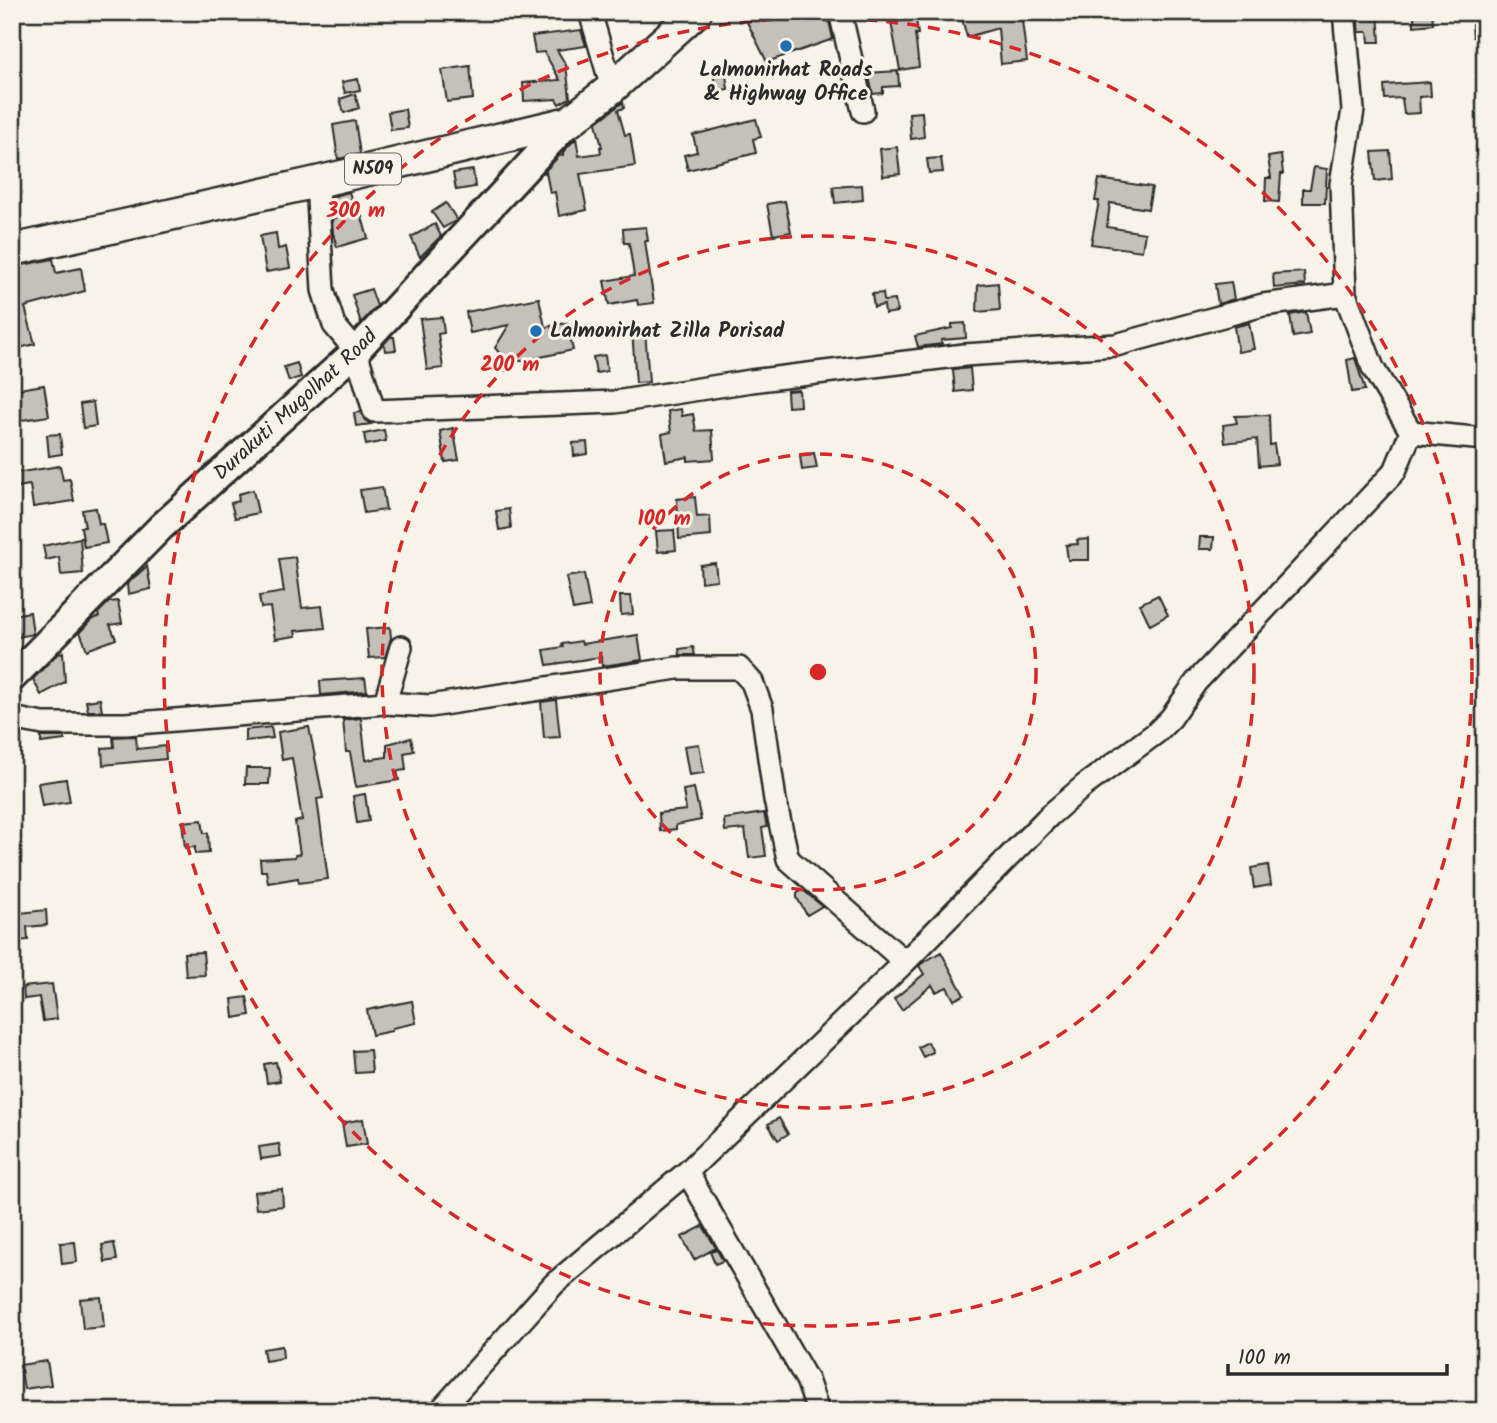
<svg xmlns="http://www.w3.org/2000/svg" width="1497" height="1423" font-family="Kalam,sans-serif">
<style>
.building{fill:#c4c1b9;stroke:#2b2b2b;stroke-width:2}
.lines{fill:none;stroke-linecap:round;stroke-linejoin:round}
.minor-casing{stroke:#2b2b2b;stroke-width:26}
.major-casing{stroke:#2b2b2b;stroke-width:32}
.highway-casing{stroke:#2b2b2b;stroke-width:35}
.minor{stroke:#f7f3e8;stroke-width:21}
.major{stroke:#f7f3e8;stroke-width:26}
.highway{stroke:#f7f3e8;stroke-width:30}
.ring{fill:none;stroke:#d62828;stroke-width:3.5;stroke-dasharray:12 9}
.poi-dot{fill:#1f6fb2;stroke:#f7f3e8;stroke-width:2.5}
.labels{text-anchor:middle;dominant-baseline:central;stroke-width:6;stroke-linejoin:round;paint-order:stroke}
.shield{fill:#f7f3e8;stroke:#686764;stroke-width:2}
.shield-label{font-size:19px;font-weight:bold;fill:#2b2b2b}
.poi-label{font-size:21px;font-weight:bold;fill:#2b2b2b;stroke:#f7f3e8}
.street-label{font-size:21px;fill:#2b2b2b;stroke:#f7f3e8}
.centre{fill:#d62828;stroke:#f7f3e8;stroke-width:3.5}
.ring-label{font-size:21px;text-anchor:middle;font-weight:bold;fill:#d62828;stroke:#f7f3e8;stroke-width:6;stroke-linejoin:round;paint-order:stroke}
</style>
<rect width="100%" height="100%" fill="#f7f3e8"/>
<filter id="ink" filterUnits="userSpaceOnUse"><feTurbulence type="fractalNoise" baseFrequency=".0143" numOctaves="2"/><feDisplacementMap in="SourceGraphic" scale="14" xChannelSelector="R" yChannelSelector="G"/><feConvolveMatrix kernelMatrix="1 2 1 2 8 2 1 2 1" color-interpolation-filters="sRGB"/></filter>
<g filter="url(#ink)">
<path class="building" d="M742,12H827L833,39L767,62Z
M1010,12H1021L1027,61L1001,64L998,28L967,37L962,19L983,14V16Z
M1378,12L1380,42H1369L1368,32H1359L1357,14Z
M1432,12L1433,24L1414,26V13Z
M916,19L918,34H915L919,67L900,70L891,22Z
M1485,24V36L1473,37L1472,25Z
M581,30L586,46L557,50L566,65L570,98L559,104L556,99L524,101L523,83L560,80L544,52L535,53L532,36Z
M470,66L473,99L447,102L442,70Z
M725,69L728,89L716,91L713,71Z
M898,71L899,86L883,87V93L873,94L868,73Z
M358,79L360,90L345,93L342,82Z
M1430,82L1431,96L1419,97L1420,113L1404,114L1402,98L1385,99L1384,85Z
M355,94L359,108L344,113L340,99Z
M623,102L624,108L618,110L625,135L630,134L635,166L580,174L587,210L559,216L555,192L550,193L546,172L543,173L559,156L563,155V152L576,138L579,156L601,153L600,147H602L596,123Z
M405,109L408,128L391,130L388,112Z
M922,112L924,137L911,139L909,113Z
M756,119L761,137L753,139L756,153L688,170L684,155L697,152L693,135Z
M355,121L360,154L338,159L333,125Z
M897,147L900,174L883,176L880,149Z
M1390,151L1392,179L1375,181L1372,152Z
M1281,155L1283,174H1281L1279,202L1265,201L1266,178H1271L1268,157Z
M941,158L943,172L929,173L927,159Z
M1314,167L1327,169L1325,203H1303V189H1310Z
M473,170L475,187L456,190L453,173Z
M1099,179L1152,187L1148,209L1110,203L1107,227L1145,233L1142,251L1091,244L1099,201H1095Z
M862,185L863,200L835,203L833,187Z
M349,192L353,204L358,203L368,238L337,247L333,233L332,219L336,218L331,197Z
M785,201L791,232L773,235L767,204Z
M446,203L457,220L443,228L432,212Z
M435,224L441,236L420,257L411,237Z
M646,227L648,241H645L654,303L638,305L637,300L609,305L604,281L634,276L629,243H624L623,229Z
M276,233L278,249L286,247L290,268L266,272L260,236Z
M53,259L56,273L81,268L85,291L25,307L35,344L12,350V267Z
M1304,272L1305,285L1274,288L1273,274Z
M1231,282L1234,299L1218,304L1215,284Z
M998,283L1000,310L977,312L978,285Z
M371,289L377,306L361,323L352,295Z
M883,293L884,301L895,300L897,312L885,314L884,305L874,307L872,294Z
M539,298L545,327L567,323L573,350L522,361H506L495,348L509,325L470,333L466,312Z
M1306,312L1310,334L1293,337L1290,315Z
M442,317L444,333L438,334L443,368L427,370L420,319Z
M965,323L966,338L941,340L942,344L918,347L915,336L952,328V324Z
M1249,323L1254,349L1238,352L1234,327Z
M645,330L649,382L636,383L632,331Z
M390,337H394L396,350L385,351L384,344Z
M605,355L607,371L596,373L593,357Z
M1355,358L1365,390L1352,392L1347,360Z
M297,363L301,377L289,381L284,367Z
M970,368L972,390L955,392L953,370Z
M44,385L49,416L15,421L12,390Z
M799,390L800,406L788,407L787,391Z
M93,402L96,426L83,428L80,404Z
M681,409L682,416L693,414L696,431L712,430L714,459L688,461V457L666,461L662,434L671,432L668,411Z
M361,412L365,420L371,424L356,426L354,413Z
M1269,415L1270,445L1274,444L1277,464L1259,466L1257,439L1225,443L1223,425L1237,423L1235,416Z
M453,428L459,460L445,462L440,431Z
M384,430L386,441L366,445L364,434Z
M60,434L62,454L49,456L47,435Z
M587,442L588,454L574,456L573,443Z
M814,453L817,468L802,470L800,456Z
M60,466L63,480L70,479L74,501L33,507L30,485L17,487L15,473Z
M382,487L386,510L364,513L360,490Z
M253,490L258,513L235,518L231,503L239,501L238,494Z
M695,497L697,517L710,516L711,536L679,539L677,499Z
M96,508L99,524H103L107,543L84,547L81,527H85L82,510Z
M509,509L511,528L499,530L496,511Z
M674,530L676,550L658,552L656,531Z
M1200,537H1214L1213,549H1199Z
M80,538L83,573L61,575L59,557L46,560L43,546Z
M1089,539V560H1068L1066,545L1078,544L1077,540Z
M295,557L302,608L322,606L325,628L295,631L296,636L275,639L270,607L261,608L259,596L284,592L279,559Z
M715,563L717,580L701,582L700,565Z
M147,566L151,589L128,594L127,584Z
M584,574L590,607L573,610L566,577Z
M1158,595L1168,615L1150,625L1140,604Z
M620,596H631L633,614L621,615Z
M118,601L122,623L110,625L116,639L87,650L80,632L91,620L99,617L98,613L109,602Z
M30,612L33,634L13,638L12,615Z
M390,627L391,638L385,657L369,658L366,629Z
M638,635L642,660L602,666L601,657L547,665L544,650L563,647L562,644L581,641L582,644Z
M693,647L695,655H680L679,649Z
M63,652L65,682L41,695L33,679L56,655Z
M365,678L367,691L321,695L320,681Z
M100,699L102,711H88L86,701Z
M556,700L560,737L544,738L541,702Z
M361,718L366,760L387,757V744L411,738L414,751L404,753L406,770L397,771L399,780L356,787L350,752H346L343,720Z
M271,727L273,738L245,741V730Z
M309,727L323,798L317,799L328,879L299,883L298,878L268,883L266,871H261L260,859L295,857V855L300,854L295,822L302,820L292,758L282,760L278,732Z
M136,736L137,749L165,746L166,759L103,765L102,748L114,747L113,737Z
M41,737H64L65,740L41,743Z
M699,744L704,773L689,775L684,746Z
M246,768H270L269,784H245Z
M66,779L70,802L42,806L38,783Z
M694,788L701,820L676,825V829L660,831L659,813L686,810L683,790Z
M365,794L369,821L357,823L353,796Z
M764,813L767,827L762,828L766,856L749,858L745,829L725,831L724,819Z
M202,820L204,833H208L209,853L195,854V847L185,848L182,822Z
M1268,865L1271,885L1254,888L1251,868Z
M803,890L822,906L807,915L797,898V893Z
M46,910L47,925L27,927L28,940L12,941V914Z
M203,952L205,975L186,976L184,953Z
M941,952L964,995L954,1000L947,987L936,992L932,985L902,1010L894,999L924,974L919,966L921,964Z
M52,984L57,1019L43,1021L39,997L24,999L23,987Z
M247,997L250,1015L234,1018L232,999Z
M412,1001L416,1023L392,1028V1031L372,1035L367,1010Z
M928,1042L933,1052L923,1057L918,1047Z
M370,1050L372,1072L355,1073L353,1051Z
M276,1062L280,1081L267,1083L264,1064Z
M779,1118L788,1134L778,1140L768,1124Z
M363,1119L367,1144L346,1147L342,1123Z
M279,1144L281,1156L261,1159L259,1147Z
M282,1189L283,1206L256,1209L254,1192Z
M703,1226L716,1248L694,1260L682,1237Z
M75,1242L77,1262L62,1264L60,1243Z
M114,1243L117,1260L105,1262L102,1245Z
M717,1250L723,1261L715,1264L710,1252Z
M101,1297L104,1327L83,1329L80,1299Z
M282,1346L283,1358L265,1361L263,1349Z
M47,1361L51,1385L24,1389L20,1365Z"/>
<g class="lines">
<g class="minor-casing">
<path id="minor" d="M590,12L612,88
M840,12L863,111
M317,182L323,290L334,325L356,351L374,411L615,402L751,381L964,355L1116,345L1263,305L1345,294
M1411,432L1485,439
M385,703L401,647
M12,718L43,724H126L385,703L430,706L677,668H739L752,682L762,709L775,800L788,859L905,962
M687,1172L807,1380L818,1411
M440,1411L554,1284L687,1172L905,962L1050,815L1085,785L1156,733L1171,718L1196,682L1395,471L1411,432L1373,368L1345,294L1341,184L1353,110L1344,12"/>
</g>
<g class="major-casing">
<g id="major">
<path id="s1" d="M12,678L161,527L356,351L569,122"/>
</g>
</g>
<g class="highway-casing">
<path id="highway" d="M12,250L317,182L569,122L612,88L696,12"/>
</g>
<use href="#minor" class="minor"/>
<use href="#major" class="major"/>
<use href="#highway" class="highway"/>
</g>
</g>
<g class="ring">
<circle cx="818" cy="672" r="218"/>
<circle cx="818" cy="672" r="436"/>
<circle cx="818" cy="672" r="654"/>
</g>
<g class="poi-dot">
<circle cx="786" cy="46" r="7"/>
<circle cx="536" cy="331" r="7"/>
</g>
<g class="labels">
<rect class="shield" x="345" y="153.5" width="56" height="31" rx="5"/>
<g class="shield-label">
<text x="373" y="169">N509</text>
</g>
<g class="poi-label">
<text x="786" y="70">Lalmonirhat Roads<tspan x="786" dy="24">&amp; Highway Office</tspan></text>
<text x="550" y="331" text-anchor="start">Lalmonirhat Zilla Porisad</text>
</g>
<g class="street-label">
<text stroke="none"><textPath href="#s1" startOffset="394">Durakuti Mugolhat Road</textPath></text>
</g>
</g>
<circle cx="818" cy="672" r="10" class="centre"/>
<g class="ring-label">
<text x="356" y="217">300 m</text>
<text x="510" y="371">200 m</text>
<text x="664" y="525">100 m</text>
</g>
<rect width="1497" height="1423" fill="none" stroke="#f7f3e8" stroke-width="42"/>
<rect x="21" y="21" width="1455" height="1381" fill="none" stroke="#2b2b2b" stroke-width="2.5" filter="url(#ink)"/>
<path d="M1228 1364v10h219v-10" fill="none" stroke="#2b2b2b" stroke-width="3.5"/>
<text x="1238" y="1364" font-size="21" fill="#2b2b2b" stroke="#f7f3e8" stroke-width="5" paint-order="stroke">100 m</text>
</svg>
